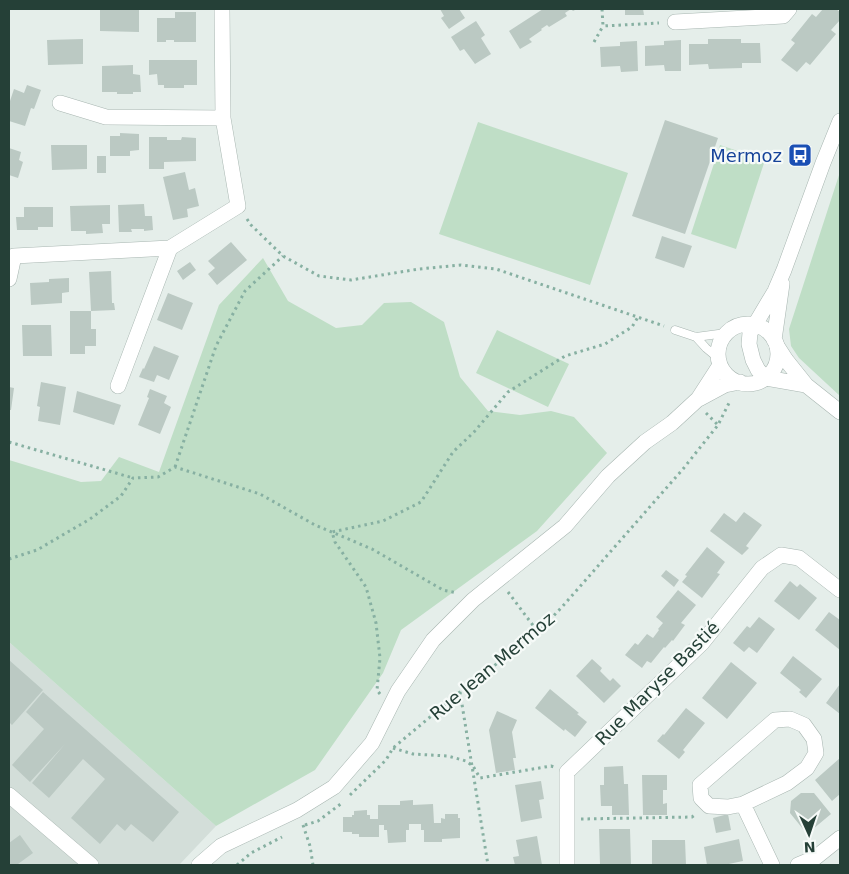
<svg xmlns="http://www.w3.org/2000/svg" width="849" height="874" font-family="'DejaVu Sans',sans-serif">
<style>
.built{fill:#d3ded9}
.green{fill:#bfdec6}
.building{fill:#bbc9c3}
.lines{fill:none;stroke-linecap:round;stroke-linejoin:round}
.service-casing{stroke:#a8b6b1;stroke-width:9}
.minor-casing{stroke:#a8b6b1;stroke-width:16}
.tertiary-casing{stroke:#a8b6b1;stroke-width:16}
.path{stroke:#87b0a2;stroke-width:3;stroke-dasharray:2.5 4;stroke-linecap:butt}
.service{stroke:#fff;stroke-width:8}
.minor{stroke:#fff;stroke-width:15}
.tertiary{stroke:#fff;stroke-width:15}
.labels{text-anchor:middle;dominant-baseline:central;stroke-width:4.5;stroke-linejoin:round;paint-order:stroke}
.transit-label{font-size:18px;fill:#164399;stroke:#f6faf8;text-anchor:end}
.street-label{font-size:18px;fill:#254037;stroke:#f6faf8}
</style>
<rect width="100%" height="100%" fill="#e5eeea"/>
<path class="built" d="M9,642L216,826L179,865H9Z"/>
<path class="green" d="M478,122L628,173L590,285L439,234Z
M720,145L765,160L736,249L691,234Z
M840,172V396L799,358L791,346L789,329Z
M263,258L288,301L336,328L362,325L384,303L411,302L444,322L460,377L488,411L520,415L551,411L574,417L607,453L537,531L401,630L383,673L315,770L216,826L9,642V460L81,482L101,481L119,457L159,472L219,305Z
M497,330L569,364L548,407L476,373Z"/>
<path class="building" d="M100,9H139V32L100,31Z
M440,9H459L465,18L449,29L441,18L444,16Z
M543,9H577L573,11L571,9L565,13L567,16L549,27L547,25L541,29L542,30L529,39L532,42L520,49L509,31Z
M625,9H643L644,15H625Z
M823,9H836L840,12V20L831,30L836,34L810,65L806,62L797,72L781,60L795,43L791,40L812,14L816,17Z
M175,12H196V42H174V40H166V42H157V18H175Z
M476,21L485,35L481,38L491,54L475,64L464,49L460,51L451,37Z
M83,39V64L48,65L47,40Z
M708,39H741V43H760L761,63H742V68L709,69L708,64L689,65V44H708Z
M681,40V71H665L664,65L645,66V46L664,45V41Z
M637,41L638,71L621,72L620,66L601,67L600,47L620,46V42Z
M149,60H197V85H184V88H164V85H158L157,74L149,75Z
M133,65V74L140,75L141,92H133V94H117V92H102V66Z
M27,85L41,90L34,109L31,108L25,126L9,121V104L14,89L24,93Z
M665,120L718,138L685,234L632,216Z
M120,133L139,134V150L130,151V156H110V136H120Z
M149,137H167V140H181L182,137L196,138V161L164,162V169H149Z
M51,145H87V169L52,170Z
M9,148L21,152L19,160L23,162L18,178L9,175Z
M97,156H106V173H97Z
M185,172L189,190L195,188L199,206L187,209L188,217L173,220L163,177Z
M144,204L145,216H152L153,230L144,231V229H131L132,232H119L118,205Z
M110,205V224H102L103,233L86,234V231H71L70,206Z
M24,207H53V227H38V230H17L16,217H24Z
M662,236L692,246L684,268L655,258Z
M231,242L247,260L217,285L208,274L215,268L208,261Z
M190,262L196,270L183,280L177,271Z
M111,271L112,303H114L115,310L91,311L89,272Z
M69,278V292L62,293V303L31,305L30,283L49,282V279Z
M168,293L193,303L182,330L157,320Z
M70,311H91V329H96V346H85V354H70Z
M22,325H51L52,356H23Z
M154,346L179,356L169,380L157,375L154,382L139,377L143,368L144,369Z
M41,382L66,387L60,425L38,421L40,407L37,406Z
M9,387L14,388L11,410H9Z
M150,389L167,396L164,403L171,407L160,434L138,425L149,398L147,397Z
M77,391L121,405L114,425L73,412Z
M744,512L762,525L746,546L749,548L742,555L710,531L724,513L736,522Z
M707,547L725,562L717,573L720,574L702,598L682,582L687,576L685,575Z
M666,570L679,580L674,587L661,576Z
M790,581L797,587L800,584L817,598L799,620L774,601Z
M678,590L696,605L681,623L685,625L673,641L672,640L665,648L664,647L651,663L647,661L642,668L625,655L635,643L638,645L647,634L653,638L659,630L658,629L663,623L656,617Z
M829,612L840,620V650L815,630Z
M759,617L775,629L757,653L749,647L744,652L733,643L747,626L750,628Z
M793,656L822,679L806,698L799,692L801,690L780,673Z
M592,659L602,668L600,671L610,681L613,678L621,686L604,703L576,676Z
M9,660L43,690L12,725L9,722Z
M731,662L757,683L727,719L702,698Z
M840,684V714L826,703Z
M550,689L579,713L577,714L587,722L575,737L565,729L564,731L535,708Z
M43,692L179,812L153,842L131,824L125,831L117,824L100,844L71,818L105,779L83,759L49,798L32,783L65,744L30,782L12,765L44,729L26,712Z
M686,708L705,723L683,750L685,752L679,759L657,741L663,734L664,735Z
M497,711L517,720L512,732L516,758H513L515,770L496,773L489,730Z
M840,758V794L832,801L815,780Z
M623,766L624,784H628L629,815H612V806H601L600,785H604V767Z
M642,775H667V790H663V804L667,803V815H643Z
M541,781L544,799L539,800L542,818L521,822L515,785Z
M801,793H814L831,814L807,834L790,813L791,801Z
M413,800V805L433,804L434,823H441V818L445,819V814H458V818H460V838L442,839V842H424V830H421V824H409V830H406V842L388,843L387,830H384V825H379V837H359V834H352V832H343V817H352V815H354V811L367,810V815H370V819H378V805H400V801Z
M728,814L731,830L716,833L713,818Z
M599,829H630L631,865H600Z
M20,835L33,853L18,864L19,865H9V843Z
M537,836L542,865H515L513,857L519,856L516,840Z
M739,839L743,861L724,865H707L704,847Z
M652,840H685L686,865H652Z"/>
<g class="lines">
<g class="service-casing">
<path id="service" d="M675,330L696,337L726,333
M696,337L706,348L718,358"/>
</g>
<g class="minor-casing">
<path id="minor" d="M675,22L783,16L789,9
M60,103L106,117L223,118
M9,279L14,256L170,248L238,206L223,118L222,9
M777,346L786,360L806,385L840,412
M766,378L806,385
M118,386L170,248
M790,719L804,725L814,739L816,753L807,768L787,783L743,804L728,807L709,806L701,798L700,785L775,720Z
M9,795L91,865
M743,804L772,865
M567,865V772L702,643L762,568L781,555L799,558L840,590
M798,865L815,858L840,838"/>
</g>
<g class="tertiary-casing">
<path id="tertiary" d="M718 354a30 30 0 1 1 60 0a30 30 0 1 1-60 0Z
M774,340L782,284
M766,378L758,370L753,360L749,344L750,333L775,291L784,270L823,163L840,121
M699,399L725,385L740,382
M199,865L221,846L297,810L334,787L372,743L398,691L433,640L473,600L565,526L608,476L645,442L672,423L698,399L720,365"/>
</g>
<path class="path" d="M602,9L603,26L659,23
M594,42L603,26
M247,219L251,225L283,256L319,276L351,280L419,269L461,265L496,269L664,326
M706,413L718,425
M9,442L133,478
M175,467L216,346L245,291L283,256
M9,559L37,550L90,519L121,496L133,478L158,477L175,467L260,494L315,525L372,549L443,590L457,593
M508,592L538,632
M460,692L488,865
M380,694L377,690L380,658L376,623L366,587L335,542L332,532L383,521L421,502L453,452L474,432L508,392L565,356L605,344L632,327L638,317
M393,748L413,754L448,756L466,761L473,766L480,778L551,766L554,767
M350,795L386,760L393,748L460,692L538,632L562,607L683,469L718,425L730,401
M581,819L692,817L696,814
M303,825L310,846L313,865
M305,825L318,821L342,803
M237,865L251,853L282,837"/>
<use href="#service" class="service"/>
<use href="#minor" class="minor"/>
<use href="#tertiary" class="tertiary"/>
</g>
<defs>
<g id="bus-square" transform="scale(1.25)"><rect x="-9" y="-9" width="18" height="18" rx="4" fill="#1a4fb4" stroke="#f6faf8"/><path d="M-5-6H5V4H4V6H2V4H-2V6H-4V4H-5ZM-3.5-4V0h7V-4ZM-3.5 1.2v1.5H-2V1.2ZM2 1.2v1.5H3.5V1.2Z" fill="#fff"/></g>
</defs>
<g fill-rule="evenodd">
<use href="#bus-square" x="800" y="155"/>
</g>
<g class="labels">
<g class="transit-label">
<text x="782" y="155">Mermoz</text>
</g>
<g class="street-label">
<text transform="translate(492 666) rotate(-40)">Rue Jean Mermoz</text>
<text transform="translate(657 683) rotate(-45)">Rue Maryse Bastié</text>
</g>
</g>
<rect width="849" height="874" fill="none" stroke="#254037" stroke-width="20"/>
<g transform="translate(809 834) rotate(177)" stroke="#f6faf8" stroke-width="4" paint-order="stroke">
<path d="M0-4L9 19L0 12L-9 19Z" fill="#254037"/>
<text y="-8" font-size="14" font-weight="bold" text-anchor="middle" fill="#254037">N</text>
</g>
</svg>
